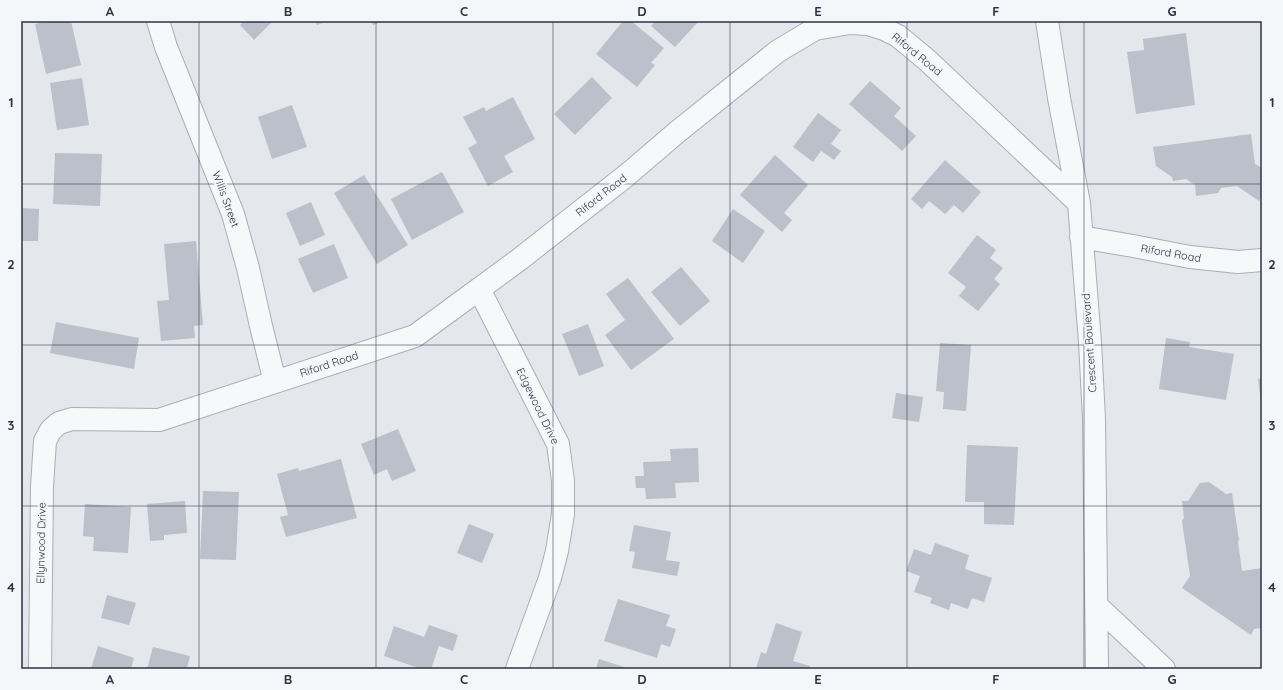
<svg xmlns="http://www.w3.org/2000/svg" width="1283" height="690" font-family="Quicksand,sans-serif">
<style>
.building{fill:#bbc0ca}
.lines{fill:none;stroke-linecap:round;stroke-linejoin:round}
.minor-casing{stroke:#a9aeb7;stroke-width:24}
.minor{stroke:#f7f8fa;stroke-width:22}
.grid{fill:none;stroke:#2b3445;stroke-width:1;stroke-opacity:0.55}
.labels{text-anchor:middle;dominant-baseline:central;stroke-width:4;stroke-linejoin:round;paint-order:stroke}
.street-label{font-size:11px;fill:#2b3445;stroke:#f4f6f9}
.neatline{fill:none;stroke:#2b3445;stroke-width:1.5}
.grid-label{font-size:13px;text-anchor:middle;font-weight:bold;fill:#2b3445}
</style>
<rect width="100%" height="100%" fill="#e4e7ec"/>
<path class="building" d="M47,21H71L81,65L46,74L35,24Z
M244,21H273L254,40L240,25Z
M315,21H327L317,25Z
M371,21H383L373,25Z
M623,21H631L664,48L651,63L655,65L637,87L596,54Z
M655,21H699L675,47L651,26Z
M1186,33L1195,105L1136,114L1127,52L1144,50L1143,39Z
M592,77L612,98L575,135L554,114Z
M82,78L89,125L57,130L50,83Z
M870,81L901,108L894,116L916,136L902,151L849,104Z
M513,97L535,139L504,156L513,172L488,186L468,148L477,143L463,117L484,107L486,111Z
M292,105L307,147L272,159L258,117Z
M818,113L841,130L831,144L841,151L834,160L821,151L813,162L793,147Z
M1251,134L1255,164L1262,168V196L1259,201L1237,186L1221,188L1218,193L1196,196L1195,185L1186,179L1173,181L1172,177L1156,166L1153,147Z
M55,153L102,154L100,206L53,204Z
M775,155L808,185L784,213L792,220L782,232L740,195Z
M945,160L981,192L963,213L954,205L945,214L929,201L922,209L911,199Z
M442,172L464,212L412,240L391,199Z
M364,175L408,245L377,264L334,193Z
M311,202L325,235L300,246L286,213Z
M21,208L39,209L38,241H21Z
M733,209L765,231L743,263L712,241Z
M977,235L996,250L990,258L1003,268L994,279L1000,284L978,311L959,296L966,287L948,273Z
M196,241L203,325L194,326L195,338L161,341L157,301L169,300L164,244Z
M334,244L348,278L313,293L298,259Z
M681,267L710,301L680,326L651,292Z
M628,278L674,339L631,370L605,335L625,320L606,294Z
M56,322L139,338L134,369L50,353Z
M588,324L604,366L579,376L562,334Z
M1166,338L1190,342L1189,347L1234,354L1226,400L1159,389Z
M940,343L971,345L966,411L943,409L944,392L936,391Z
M1262,378V402H1261L1258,379Z
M896,393L923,397L919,422L892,418Z
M398,429L416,471L392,481L387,469L374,475L361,444Z
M967,445L1018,447L1014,525L984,524V502H965Z
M698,448L699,482L675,483L676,498L646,499L645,488H636L635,476H644L643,462L671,461L670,449Z
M341,459L357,518L286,537L280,517L288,515L277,474L298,468L299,471Z
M1209,482L1226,494L1232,493L1239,540L1238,542L1242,571L1262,568V628L1254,629L1251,635L1182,588L1190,576L1182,521L1184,518L1182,501H1188L1200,483Z
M203,491L239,492L236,560L200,559Z
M185,501L187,533L164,535V540L150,541L147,504Z
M85,504L131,507L128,553L93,551L94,537L83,536Z
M469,524L494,534L482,563L457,553Z
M634,525L671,532L666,560L680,562L677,576L632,568L635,552L629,551Z
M935,543L969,555L965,569L992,578L984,602L972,598L968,609L951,603L949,610L930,603L932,598L914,592L920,576L906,571L914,549L931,555Z
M107,595L136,603L129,625L101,618Z
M618,599L670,615L666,626L676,629L670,647L661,644L657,658L604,641Z
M776,623L802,632L793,661L810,666V669H756L761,652L766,654Z
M429,625L458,635L453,651L439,646L431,669H421L384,656L394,626L424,637Z
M98,646L134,658L131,669H91Z
M153,647L190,656L187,669H147Z
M599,659L630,669H596Z"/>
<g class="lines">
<g class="minor-casing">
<path id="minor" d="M158,21L166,47L233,214L248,268L261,326L275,382
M1047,21L1059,98L1079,203L1090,342L1094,419L1097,669
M1081,237L1133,246L1190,257L1238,262L1262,260
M479,289L558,444L563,481V514L557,551L550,578L517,669
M1097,606L1164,669
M40,669L42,486L45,441L51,430L59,423L72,419L159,420L415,336L520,259L627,175L676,133L778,51L815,29L850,23L868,24L884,29L898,36L927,60L1079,203"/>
</g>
<use href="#minor" class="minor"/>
</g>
<path class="grid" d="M199,21V669M376,21V669M553,21V669M730,21V669M907,21V669M1084,21V669M21,184H1262M21,345H1262M21,506H1262"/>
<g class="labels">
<g class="street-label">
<text transform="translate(917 54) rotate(39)">Riford Road</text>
<text transform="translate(601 195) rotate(-38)">Riford Road</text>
<text transform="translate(226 199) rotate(70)">Willis Street</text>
<text transform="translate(1171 253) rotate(10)">Riford Road</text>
<text transform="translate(1089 343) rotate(-94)">Crescent Boulevard</text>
<text transform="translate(329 364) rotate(-18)">Riford Road</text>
<text transform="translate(538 406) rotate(64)">Edgewood Drive</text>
<text transform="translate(41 543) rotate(-89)">Ellynwood Drive</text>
</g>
</g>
<rect width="1283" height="690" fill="none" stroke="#f4f6f9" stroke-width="44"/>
<rect x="22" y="22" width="1239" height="646" class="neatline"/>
<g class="grid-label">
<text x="110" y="16">A</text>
<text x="288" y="16">B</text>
<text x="464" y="16">C</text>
<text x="642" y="16">D</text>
<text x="818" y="16">E</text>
<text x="996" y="16">F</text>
<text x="1172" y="16">G</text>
<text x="11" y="107">1</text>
<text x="1272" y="107">1</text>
<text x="11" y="269">2</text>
<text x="1272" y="269">2</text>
<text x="11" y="430">3</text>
<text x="1272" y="430">3</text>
<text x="11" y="592">4</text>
<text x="1272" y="592">4</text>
<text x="110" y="684">A</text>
<text x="288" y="684">B</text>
<text x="464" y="684">C</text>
<text x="642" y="684">D</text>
<text x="818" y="684">E</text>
<text x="996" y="684">F</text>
<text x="1172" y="684">G</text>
</g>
</svg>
